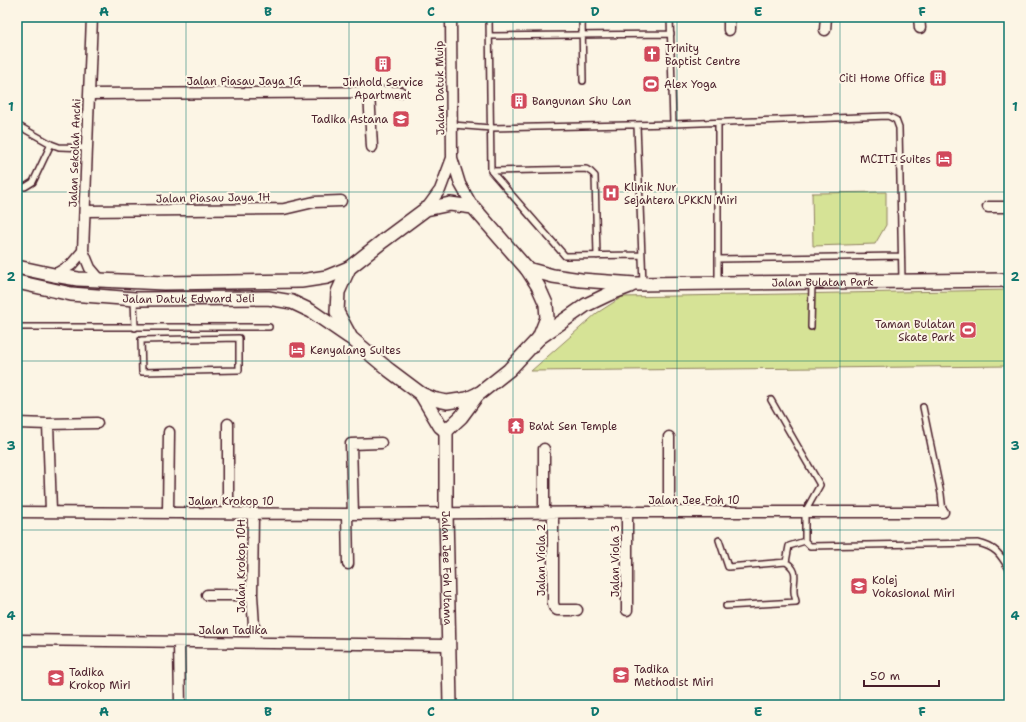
<svg xmlns="http://www.w3.org/2000/svg" width="1026" height="722" font-family="'Shantell Sans',sans-serif">
<style>
.green{fill:#d6e396;stroke:#908160}
.lines{fill:none;stroke-linecap:round;stroke-linejoin:round}
.service-casing{stroke:#4a1f2b;stroke-width:8}
.minor-casing{stroke:#4a1f2b;stroke-width:13}
.tertiary-casing{stroke:#4a1f2b;stroke-width:16}
.service{stroke:#fcf5e5;stroke-width:5}
.minor{stroke:#fcf5e5;stroke-width:10}
.tertiary{stroke:#fcf5e5;stroke-width:13}
.grid{fill:none;stroke:#0f766e;stroke-width:1;stroke-opacity:0.55}
.labels{text-anchor:middle;dominant-baseline:central;stroke-width:4;stroke-linejoin:round;paint-order:stroke}
.poi-label{font-size:11px;fill:#4a1f2b;stroke:#fcf5e5;text-anchor:start}
.street-label{font-size:11px;fill:#4a1f2b;stroke:#fcf5e5}
.neatline{fill:none;stroke:#0f766e;stroke-width:1.5}
.grid-label{font-size:13px;text-anchor:middle;font-weight:bold;fill:#0f766e}
</style>
<rect width="100%" height="100%" fill="#fcf5e5"/>
<filter id="ink" filterUnits="userSpaceOnUse"><feTurbulence type="fractalNoise" baseFrequency=".025" numOctaves="2"/><feDisplacementMap in="SourceGraphic" scale="8" xChannelSelector="R" yChannelSelector="G"/><feConvolveMatrix kernelMatrix="1 2 1 2 8 2 1 2 1" color-interpolation-filters="sRGB"/></filter>
<g filter="url(#ink)">
<path class="green" d="M886,192V225L875,244L813,246L812,193Z
M1009,290V366L531,371L597,313L622,297Z"/>
<g class="lines">
<g class="service-casing">
<path id="service" d="M489,17L491,171L565,256L641,255
M582,17L583,81
M670,17L673,124
M489,36L671,34
M718,123V283
M17,125L51,144L59,147L87,148
M453,125L491,128L673,124L888,116L896,120L899,128L902,281
M637,125L643,284
M491,171L586,169L591,172L595,176L597,256
M17,186L25,187L33,182L51,144
M718,259L901,256
M134,300L135,328
M21,327H269
M811,327L812,282
M239,338V370L142,372L141,340Z
M771,400L820,485L805,512V541L810,546L978,543C996,547 1000,554 1009,569
M923,407L941,494L943,512
M719,540L728,567L786,562
M1003,559L1009,555
M726,606L796,602C796,599 794,596 794,592C793,578 800,572 786,562L789,546L805,541"/>
</g>
<g class="minor-casing">
<path id="minor" d="M451,17L452,158L460,184L473,207
M729,17V30
M919,17L920,28
M825,30L826,17
M369,92L372,147
M89,94L400,92
M988,207H1009
M426,209L440,190L452,158
M85,211L284,209L314,202L341,201
M83,251L90,268L101,281
M54,275L71,265L83,251L92,17
M17,423L48,424L97,423
M48,424L51,511
M17,512L347,514L641,512H943
M168,512L169,432
M627,512V610
M669,512V437
M228,513V424
M253,513L252,595L255,642
M544,513V449
M553,513V603L554,607L557,610H577
M347,514L348,564
M353,514L351,444L381,443
M207,595H252
M17,640L448,645
M179,642L180,705"/>
</g>
<g class="tertiary-casing">
<g id="tertiary">
<path d="M450,204L473,207L527,269L538,286L546,304L547,318L539,338L509,370L480,393L467,399L447,402L433,399L421,394L389,370L351,338L337,312L338,292L349,268L383,241L426,209Z"/>
<path d="M17,267L54,275L78,279L164,283L301,281L327,277L349,268"/>
<path id="s1" d="M527,269L553,276L581,280L635,284L1009,280"/>
<path id="s2" d="M17,282L71,294L135,299L268,298L292,302L311,311L349,337"/>
<path d="M539,338L586,305L609,294L630,286"/>
<path d="M421,394L440,426L446,431"/>
<path id="s3" d="M446,431V513L450,705"/>
<path d="M446,431L461,417L478,394"/>
</g>
</g>
<use href="#service" class="service"/>
<use href="#minor" class="minor"/>
<use href="#tertiary" class="tertiary"/>
</g>
</g>
<path class="grid" d="M186,17V705M349,17V705M513,17V705M677,17V705M840,17V705M17,192H1009M17,361H1009M17,530H1009"/>
<defs>
<g id="church-square" transform="scale(0.9)"><rect x="-9" y="-9" width="18" height="18" rx="4" fill="#d1495b" stroke="#fcf5e5"/><path d="M-1.2-6h2.4v3.5h3.3v2.4h-3.3V6h-2.4V-.1h-3.3v-2.4h3.3Z" fill="#fff"/></g>
<g id="building-square" transform="scale(0.9)"><rect x="-9" y="-9" width="18" height="18" rx="4" fill="#d1495b" stroke="#fcf5e5"/><path d="M-4-6H4V6H1V3H-1V6H-4ZM-2.5-4.3h1.7v1.8h-1.7ZM.8-4.3h1.7v1.8H.8ZM-2.5-1h1.7V.8h-1.7ZM.8-1h1.7V.8H.8Z" fill="#fff"/></g>
<g id="stadium-square" transform="scale(0.9)"><rect x="-9" y="-9" width="18" height="18" rx="4" fill="#d1495b" stroke="#fcf5e5"/><path d="M0-5a6.5 5 0 1 0 0 10a6.5 5 0 1 0 0-10ZM-3.5-1.8h7v3.6h-7Z" fill="#fff"/></g>
<g id="school-square" transform="scale(0.9)"><rect x="-9" y="-9" width="18" height="18" rx="4" fill="#d1495b" stroke="#fcf5e5"/><path d="M0-5L7-2L0 1L-7-2ZM-4 1L0 2.5L4 1V4Q0 6-4 4Z" fill="#fff"/></g>
<g id="hotel-square" transform="scale(0.9)"><rect x="-9" y="-9" width="18" height="18" rx="4" fill="#d1495b" stroke="#fcf5e5"/><path d="M-6-4.5h1.5V1H6V5H4.5V3h-9V5H-6ZM-4 0a1.8 1.8 0 1 1 3.6 0ZM.5 0V-2.5h3Q6-2.5 6 0Z" fill="#fff"/></g>
<g id="hospital-square" transform="scale(0.9)"><rect x="-9" y="-9" width="18" height="18" rx="4" fill="#d1495b" stroke="#fcf5e5"/><path d="M-5-5h3v3.5h4V-5h3V5h-3V1.5h-4V5h-3Z" fill="#fff"/></g>
<g id="temple-square" transform="scale(0.9)"><rect x="-9" y="-9" width="18" height="18" rx="4" fill="#d1495b" stroke="#fcf5e5"/><path d="M0-6L5-2H3V0L6.5 2.5H4V6H1.5V3h-3V6H-4V2.5H-6.5L-3 0V-2H-5Z" fill="#fff"/></g>
</defs>
<g fill-rule="evenodd">
<use href="#church-square" x="652" y="54"/>
<use href="#building-square" x="383" y="64"/>
<use href="#building-square" x="938" y="78"/>
<use href="#stadium-square" x="651" y="84"/>
<use href="#building-square" x="519" y="101"/>
<use href="#school-square" x="401" y="119"/>
<use href="#hotel-square" x="944" y="159"/>
<use href="#hospital-square" x="611" y="193"/>
<use href="#stadium-square" x="968" y="330"/>
<use href="#hotel-square" x="297" y="350"/>
<use href="#temple-square" x="516" y="426"/>
<use href="#school-square" x="859" y="586"/>
<use href="#school-square" x="621" y="675"/>
<use href="#school-square" x="56" y="678"/>
</g>
<g class="labels">
<g class="poi-label">
<text x="665" y="48">Trinity<tspan x="665" dy="13">Baptist Centre</tspan></text>
<text x="925" y="78" text-anchor="end">Citi Home Office</text>
<text x="383" y="82" text-anchor="middle">Jinhold Service<tspan x="383" dy="13">Apartment</tspan></text>
<text x="664" y="84">Alex Yoga</text>
<text x="532" y="101">Bangunan Shu Lan</text>
<text x="388" y="119" text-anchor="end">Tadika Astana</text>
<text x="931" y="159" text-anchor="end">MCITI Suites</text>
<text x="624" y="187">Klinik Nur<tspan x="624" dy="13">Sejahtera LPKKN Miri</tspan></text>
<text x="955" y="324" text-anchor="end">Taman Bulatan<tspan x="955" dy="13">Skate Park</tspan></text>
<text x="310" y="350">Kenyalang Suites</text>
<text x="529" y="426">Ba'at Sen Temple</text>
<text x="872" y="580">Kolej<tspan x="872" dy="13">Vokasional Miri</tspan></text>
<text x="634" y="669">Tadika<tspan x="634" dy="13">Methodist Miri</tspan></text>
<text x="69" y="672">Tadika<tspan x="69" dy="13">Krokop Miri</tspan></text>
</g>
<g class="street-label">
<text x="244" y="81">Jalan Piasau Jaya 1G</text>
<text transform="translate(440 88) rotate(-91)">Jalan Datuk Muip</text>
<text transform="translate(75 153) rotate(-88)">Jalan Sekolah Anchi</text>
<text transform="translate(213 198) rotate(-1)">Jalan Piasau Jaya 1H</text>
<text stroke="none"><textPath href="#s1" startOffset="297">Jalan Bulatan Park</textPath></text>
<text stroke="none"><textPath href="#s2" startOffset="173">Jalan Datuk Edward Jeli</textPath></text>
<text x="694" y="500">Jalan Jee Foh 10</text>
<text x="231" y="501">Jalan Krokop 10</text>
<text transform="translate(541 560) rotate(-90)">Jalan Viola 2</text>
<text transform="translate(615 561) rotate(-90)">Jalan Viola 3</text>
<text transform="translate(241 566) rotate(-90)">Jalan Krokop 10H</text>
<text stroke="none"><textPath href="#s3" startOffset="137">Jalan Jee Foh Utama</textPath></text>
<text x="233" y="630">Jalan Tadika</text>
</g>
</g>
<rect width="1026" height="722" fill="none" stroke="#fcf5e5" stroke-width="44"/>
<path d="M864 680v6h75v-6" fill="none" stroke="#4a1f2b" stroke-width="2"/>
<text x="870" y="680" font-size="12" fill="#4a1f2b" stroke="#fcf5e5" stroke-width="3" paint-order="stroke">50 m</text>
<rect x="22" y="22" width="982" height="678" class="neatline"/>
<g class="grid-label">
<text x="104" y="16">A</text>
<text x="268" y="16">B</text>
<text x="431" y="16">C</text>
<text x="595" y="16">D</text>
<text x="758" y="16">E</text>
<text x="922" y="16">F</text>
<text x="11" y="111">1</text>
<text x="1015" y="111">1</text>
<text x="11" y="281">2</text>
<text x="1015" y="281">2</text>
<text x="11" y="450">3</text>
<text x="1015" y="450">3</text>
<text x="11" y="620">4</text>
<text x="1015" y="620">4</text>
<text x="104" y="716">A</text>
<text x="268" y="716">B</text>
<text x="431" y="716">C</text>
<text x="595" y="716">D</text>
<text x="758" y="716">E</text>
<text x="922" y="716">F</text>
</g>
</svg>
